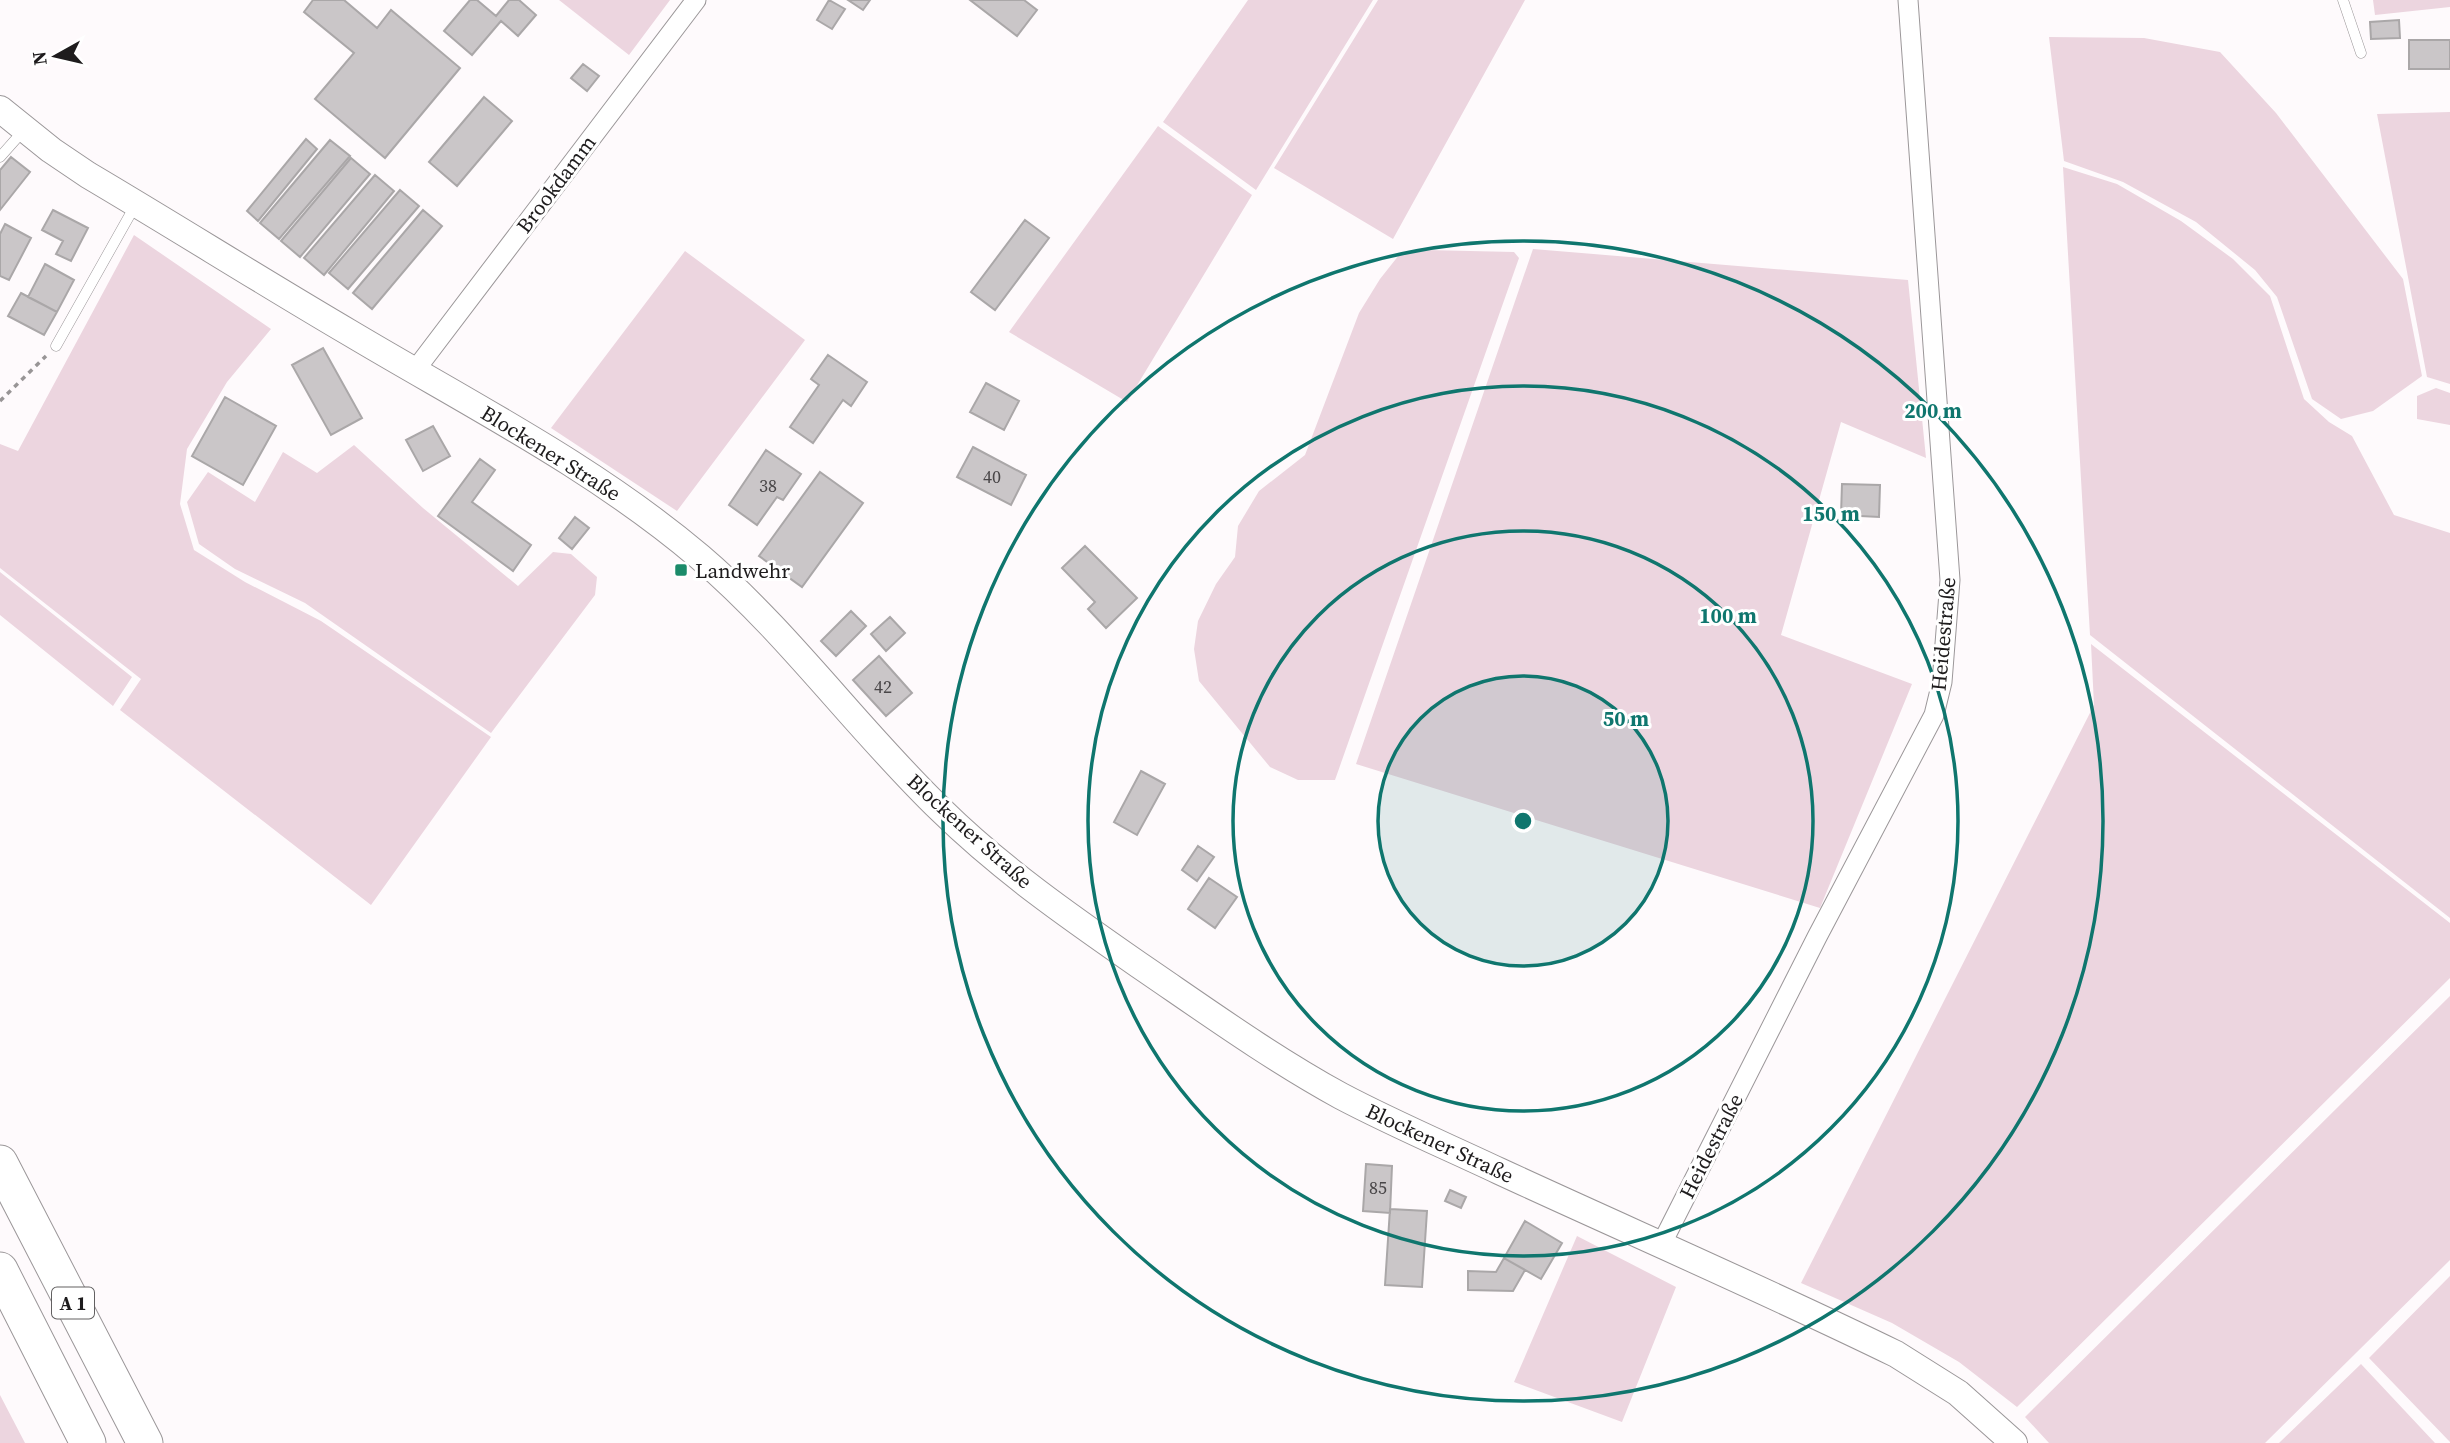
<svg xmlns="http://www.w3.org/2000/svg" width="2450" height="1443" font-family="'Source Serif 4',serif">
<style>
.green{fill:#ecd5df}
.building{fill:#cac6c8;stroke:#aaa7a8;stroke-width:2}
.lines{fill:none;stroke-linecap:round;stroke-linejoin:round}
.lane-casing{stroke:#9b9799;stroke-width:11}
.street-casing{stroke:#9b9799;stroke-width:21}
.secondary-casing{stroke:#9b9799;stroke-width:28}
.highway-casing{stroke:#9b9799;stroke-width:37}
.path{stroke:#989596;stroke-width:3.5;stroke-dasharray:5 5;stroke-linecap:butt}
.lane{stroke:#fff;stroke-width:10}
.street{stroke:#fff;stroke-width:19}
.secondary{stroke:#fff;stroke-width:26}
.highway{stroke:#fff;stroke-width:35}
.ring{fill:none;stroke:#0f766e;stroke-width:3.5}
.poi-dot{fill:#1b8b6a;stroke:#fff;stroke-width:2.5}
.labels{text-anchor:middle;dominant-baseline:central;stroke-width:6;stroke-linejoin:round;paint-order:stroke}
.number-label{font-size:18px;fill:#494648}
.shield{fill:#fff;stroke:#626061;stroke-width:2}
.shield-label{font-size:19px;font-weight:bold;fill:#1e1c1d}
.street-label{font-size:21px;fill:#1e1c1d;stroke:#fff}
.poi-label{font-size:21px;fill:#1e1c1d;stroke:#fff;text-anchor:start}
.centre{fill:#0f766e;stroke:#fff;stroke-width:3.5}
.ring-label{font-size:21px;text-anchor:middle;font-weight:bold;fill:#0f766e;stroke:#fff;stroke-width:6;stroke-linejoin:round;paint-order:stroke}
</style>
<rect width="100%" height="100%" fill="#fefafc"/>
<path class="green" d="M559,0H670L629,55Z
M1248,0H1373L1256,190L1163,122Z
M1378,0H1525L1393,239L1274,168Z
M2373,0H2450V7L2375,15Z
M2049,37L2144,38L2220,52L2276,113L2403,279L2422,376L2373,411L2341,419L2312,399L2277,297L2255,270L2196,222L2123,182L2064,161Z
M2450,112V384L2427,377L2377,114Z
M1158,126L1252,195L1127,402L1009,332Z
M2063,167L2117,184L2181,221L2233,259L2270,296L2304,399L2329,422L2352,436L2394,515L2450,533V918L2090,635Z
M134,235L271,329L227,382L187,449L180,504L194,550L245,582L321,621L491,737L371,905L120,710L141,679L0,568V444L18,451Z
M1533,249L1908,280L1926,458L1841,422L1781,635L1912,684L1820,908L1356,764Z
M1426,250L1514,252L1519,258L1335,780H1298L1270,767L1199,681L1194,649L1198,621L1216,584L1235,557L1238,526L1259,491L1305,455L1359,313L1380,279L1399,255Z
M685,251L805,340L677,511L551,428Z
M2436,388L2450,393V425L2417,419V396Z
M354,445L423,508L518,586L553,552L571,554L597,577L595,595L491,733L305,603L235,569L199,544L187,502L208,472L255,502L283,452L317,473Z
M0,572L132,677L113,706L0,615Z
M2091,644L2450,923V978L2017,1407L1959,1362L1892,1323L1801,1283L2094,705Z
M2450,996V1260L2265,1443H2049L2025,1417Z
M1577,1236L1676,1287L1622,1422L1514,1382Z
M2450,1276V1442L2369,1358Z
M2361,1364L2435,1443H2279Z
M0,1395L25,1443H0Z"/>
<path class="building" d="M313,0H344L377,28L391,10L460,68L385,158L315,99L354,53L304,12Z
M470,0H477L496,16L509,0H519L536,15L518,36L501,21L472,55L444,31Z
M829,0L845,9L832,29L817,20Z
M848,0H870L863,10Z
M970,0H1024L1037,10L1017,36Z
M2399,20L2400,38L2371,39L2370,22Z
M2409,40H2450V69H2409Z
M583,64L599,76L587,91L571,78Z
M484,97L512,121L457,186L429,162Z
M306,139L317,149L258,221L247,211Z
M330,140L350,156L279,239L260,223Z
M11,157L30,172L0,210V170Z
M351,158L370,174L300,257L281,241Z
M375,175L394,191L324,275L304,258Z
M400,190L419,206L348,289L329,273Z
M53,210L88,228L71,261L56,254L63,241L42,230Z
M423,210L442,226L372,309L353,293Z
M1025,220L1049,238L995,310L971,292Z
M5,224L31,238L9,280L0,276V234Z
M45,264L74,280L57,312L28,297Z
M21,293L57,312L44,335L8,316Z
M323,348L362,418L331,435L292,365Z
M828,355L867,382L851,406L843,400L813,443L790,427L819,385L811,379Z
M986,383L1019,401L1004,430L970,412Z
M225,397L276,426L243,485L192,456Z
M433,426L450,456L423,471L406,440Z
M973,447L1026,475L1011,505L957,477Z
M766,450L801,474L783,500L777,497L757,525L729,505Z
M480,459L495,470L472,502L531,545L513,571L438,516Z
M820,472L863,503L802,587L759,556Z
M1842,484L1880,485L1879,517L1841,515Z
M575,517L589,528L572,549L559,538Z
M1085,546L1137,598L1106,628L1088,609L1095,602L1062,568Z
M851,611L866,626L836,656L821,641Z
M890,617L905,633L886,651L871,634Z
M879,656L912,693L886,716L853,680Z
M1141,771L1165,784L1137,835L1114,822Z
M1198,846L1214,857L1197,881L1182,870Z
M1209,878L1237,897L1215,928L1188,909Z
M1366,1164L1392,1166L1390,1213L1363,1211Z
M1450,1190L1466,1197L1461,1208L1445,1201Z
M1390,1209L1427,1211L1422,1287L1385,1285Z
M1525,1221L1562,1243L1541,1279L1504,1258Z
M1504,1258L1525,1270L1513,1291L1468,1290V1271L1496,1272Z"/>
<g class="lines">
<g class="lane-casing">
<path id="lane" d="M2343,0L2361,53
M0,157L24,130
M56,346L136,204"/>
</g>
<g class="street-casing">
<path id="street" d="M416,369L696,0
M1661,1245L1817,937L1934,715L1942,682L1950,580L1908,0"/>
</g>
<g class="secondary-casing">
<path id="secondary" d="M0,109L51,150L88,175C176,227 263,282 350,333C469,404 594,467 700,557C789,633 857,729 941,810C1001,869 1070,917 1139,965C1205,1010 1270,1057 1341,1096C1392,1123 1446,1146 1499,1171C1631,1232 1765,1290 1896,1354L1958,1393L2014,1443"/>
</g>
<g class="highway-casing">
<path id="highway" d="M0,1163L145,1443
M0,1270L88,1443"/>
</g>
<path class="path" d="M0,401L46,356"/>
<use href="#lane" class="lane"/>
<use href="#street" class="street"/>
<use href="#secondary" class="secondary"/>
<use href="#highway" class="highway"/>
</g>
<circle cx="1523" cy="821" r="145" fill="#0f766e" fill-opacity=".12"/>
<g class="ring">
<circle cx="1523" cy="821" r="145"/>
<circle cx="1523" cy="821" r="290"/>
<circle cx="1523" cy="821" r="435"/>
<circle cx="1523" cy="821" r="580"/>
</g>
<rect class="poi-dot" x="674" y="563" width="14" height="14" rx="3.5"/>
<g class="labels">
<g class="number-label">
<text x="992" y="476">40</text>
<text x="768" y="485">38</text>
<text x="883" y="686">42</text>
<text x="1378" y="1187">85</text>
</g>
<rect class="shield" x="52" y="1287.5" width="42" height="31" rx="5"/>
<g class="shield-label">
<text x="73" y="1303">A 1</text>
</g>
<g class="street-label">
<text transform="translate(556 184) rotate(-53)">Brookdamm</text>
<text transform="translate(551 453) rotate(32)">Blockener Straße</text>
<text transform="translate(1943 634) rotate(-85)">Heidestraße</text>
<text transform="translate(970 831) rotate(42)">Blockener Straße</text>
<text transform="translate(1440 1143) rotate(25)">Blockener Straße</text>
<text transform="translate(1711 1146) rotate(-63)">Heidestraße</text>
</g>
<g class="poi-label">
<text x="695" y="570">Landwehr</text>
</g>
</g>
<circle cx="1523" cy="821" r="10" class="centre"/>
<g class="ring-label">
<text x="1933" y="418">200 m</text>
<text x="1831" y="521">150 m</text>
<text x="1728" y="623">100 m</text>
<text x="1626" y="726">50 m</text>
</g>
<g transform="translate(56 56) rotate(262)" stroke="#ffffff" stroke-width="5" paint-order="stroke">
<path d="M0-5L12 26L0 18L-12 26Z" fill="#1e1c1d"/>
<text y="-10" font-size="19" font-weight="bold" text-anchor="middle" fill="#1e1c1d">N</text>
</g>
</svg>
